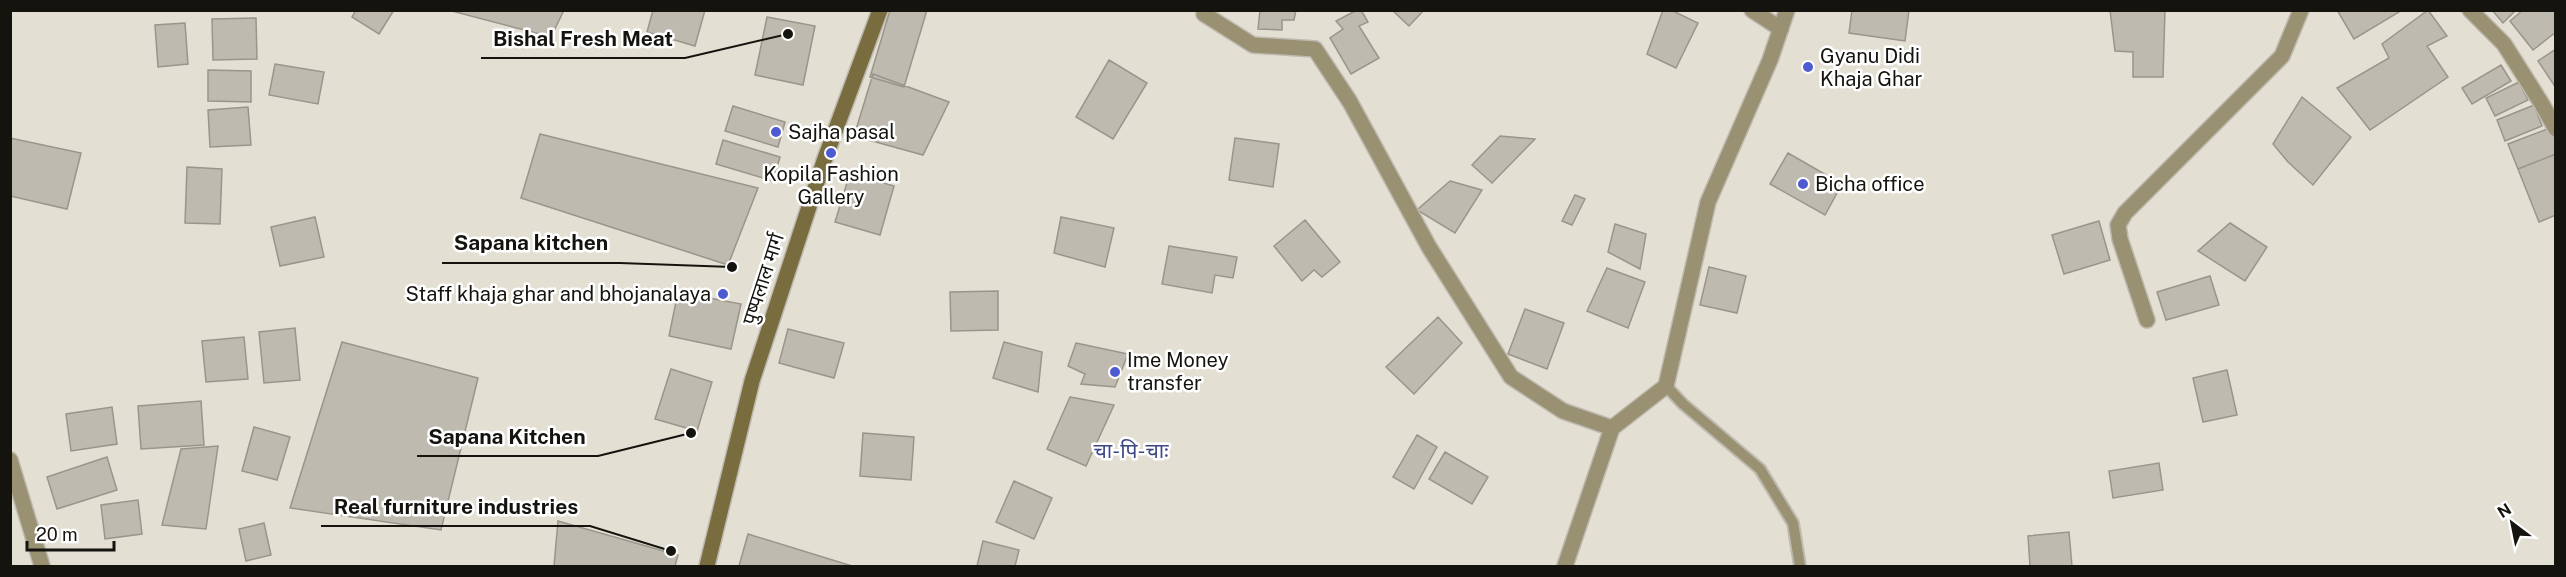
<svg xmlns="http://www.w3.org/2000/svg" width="2566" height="577" font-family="'Public Sans','Noto Sans Devanagari',sans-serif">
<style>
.building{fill:#bebaaf;stroke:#99958a;stroke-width:1.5}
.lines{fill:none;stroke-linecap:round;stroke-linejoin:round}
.lane-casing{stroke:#bebab0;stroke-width:14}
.street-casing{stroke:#bebab0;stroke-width:18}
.secondary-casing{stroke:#bebab0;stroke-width:18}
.lane{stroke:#9a9173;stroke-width:10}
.street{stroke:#9a9173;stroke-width:15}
.secondary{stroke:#796c3e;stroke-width:15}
.poi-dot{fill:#4e5acf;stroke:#fff;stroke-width:2}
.labels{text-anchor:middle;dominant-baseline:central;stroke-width:5;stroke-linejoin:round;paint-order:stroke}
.poi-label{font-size:20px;fill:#14130e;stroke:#fff;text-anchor:start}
.street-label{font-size:20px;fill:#14130e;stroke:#fff}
.neighbourhood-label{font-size:21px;fill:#3d4783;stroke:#fff}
.leader{fill:none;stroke:#14130e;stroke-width:2}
.callout-dot{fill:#14130e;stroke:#fff;stroke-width:2}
.callout-label{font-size:21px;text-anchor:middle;font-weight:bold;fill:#14130e;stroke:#fff;stroke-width:5;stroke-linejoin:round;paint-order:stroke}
</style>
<rect width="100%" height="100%" fill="#e3dfd3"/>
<path class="building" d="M356,10H394L379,34L352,17Z
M448,10H564L551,37Z
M653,10H705L695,46L647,32Z
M890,10H927L904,87L870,77Z
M1260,10H1296L1294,20H1282V30L1258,29Z
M1357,10H1361L1368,22L1359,26L1379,58L1351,74L1330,38L1343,29L1336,21Z
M1392,10H1424L1409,26Z
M1663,10H1671L1698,23L1676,68L1647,54Z
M1852,10H1909L1905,41L1849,33Z
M2110,10H2165L2163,77H2133V52L2115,51Z
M2337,10H2398L2399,12L2354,39Z
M2428,10L2447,36L2427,46L2448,77L2370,130L2337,88L2389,58L2382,44Z
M2492,10H2516L2503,23Z
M2523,10H2556V32L2533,50L2510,21Z
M767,17L815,26L803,85L755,75Z
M256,18L257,59L213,60L212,19Z
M185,23L188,64L158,67L155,25Z
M2556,49V88L2538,61Z
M1109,60L1147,83L1113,139L1076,117Z
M275,64L324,72L318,104L269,95Z
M2501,65L2511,81L2472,104L2462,88Z
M208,70L251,71V102L208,101Z
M873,74L949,102L923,155L854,136Z
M2519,82L2528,100L2495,116L2486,98Z
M2302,97L2351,137L2313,185L2288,162L2273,144Z
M2534,105L2542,126L2505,141L2497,120Z
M733,106L785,122L778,147L725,131Z
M248,107L251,145L210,147L208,110Z
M2550,128L2556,142V154L2518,169L2508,144Z
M540,134L758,188L728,265L521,198Z
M1500,136L1535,139L1492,183L1472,165Z
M10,138L81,153L67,209L10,196Z
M1235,138L1279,144L1273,187L1229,180Z
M723,140L780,157L773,181L716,164Z
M1788,153L1842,184L1825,215L1770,184Z
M2556,154V215L2539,222L2518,169Z
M187,167L222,169L220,224L185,223Z
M850,173L894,186L880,235L835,222Z
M1450,181L1482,190L1455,233L1417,210Z
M1575,195L1585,199L1572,225L1562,221Z
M315,217L324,257L280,266L271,227Z
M1061,217L1114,228L1105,267L1054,253Z
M1305,220L1340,262L1322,277L1314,270L1302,281L1274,246Z
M2099,221L2110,260L2064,274L2052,235Z
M2230,223L2267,247L2245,281L2198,251Z
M1615,224L1646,234L1640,269L1608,252Z
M1169,246L1237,257L1233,278L1215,275L1212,293L1162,284Z
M1709,267L1746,276L1737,313L1700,305Z
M1607,268L1645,282L1628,328L1587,311Z
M2210,276L2219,305L2166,320L2157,292Z
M998,291V330L951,331L950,292Z
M678,292L741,304L731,349L669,336Z
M1525,309L1564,323L1547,369L1508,354Z
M1438,317L1462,343L1414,394L1386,367Z
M295,328L300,380L264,383L259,332Z
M788,329L844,343L834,378L779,363Z
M244,337L248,379L206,382L202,341Z
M342,342L478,378L441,530L290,508Z
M1004,342L1042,352L1038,392L993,378Z
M1076,343L1128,354L1115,387L1081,384L1085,374L1068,366Z
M671,369L712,382L697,431L655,419Z
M2227,370L2237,415L2203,422L2193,378Z
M1070,397L1114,405L1086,466L1047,449Z
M201,401L204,445L141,449L138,406Z
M112,407L117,444L71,451L66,414Z
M254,427L290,437L277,480L242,471Z
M863,433L914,437L911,480L860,476Z
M1417,435L1437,447L1414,489L1393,477Z
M218,446L206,529L162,525L181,449Z
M1445,452L1488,477L1472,504L1429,479Z
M107,457L117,490L57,509L47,477Z
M2159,463L2163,490L2113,498L2109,471Z
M1014,481L1052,498L1034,539L996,522Z
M138,500L142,534L105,539L101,505Z
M558,521L678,555L675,566H554Z
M264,523L271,555L246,561L239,529Z
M2069,532L2072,566H2030L2028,536Z
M748,534L852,566H739Z
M983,541L1019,550L1015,566H977Z"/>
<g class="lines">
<g class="lane-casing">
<path id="lane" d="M1666,386L1683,404L1760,469L1793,523L1800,566"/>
</g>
<g class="street-casing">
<path id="street" d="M1752,10L1781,29
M2470,10L2504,44L2540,101L2556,129
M1204,14L1253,45L1315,49L1350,102L1429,247L1511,377L1563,411L1612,428
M2147,320L2120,239L2118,225L2125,213L2282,56L2301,10
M10,460L42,566
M1565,566L1612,428L1666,386L1708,202L1770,60L1787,10"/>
</g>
<g class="secondary-casing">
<path id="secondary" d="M707,566L752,381L824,161L880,10"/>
</g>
<use href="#lane" class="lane"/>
<use href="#street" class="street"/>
<use href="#secondary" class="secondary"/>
</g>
<g class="poi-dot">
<circle cx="1808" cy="67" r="6"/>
<circle cx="776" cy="132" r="6"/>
<circle cx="831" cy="153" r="6"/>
<circle cx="1803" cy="184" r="6"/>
<circle cx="723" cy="294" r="6"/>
<circle cx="1115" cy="372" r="6"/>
</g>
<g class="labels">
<g class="poi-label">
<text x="1820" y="56">Gyanu Didi<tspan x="1820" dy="23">Khaja Ghar</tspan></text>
<text x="788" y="132">Sajha pasal</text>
<text x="831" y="174" text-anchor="middle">Kopila Fashion<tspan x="831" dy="23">Gallery</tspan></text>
<text x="1815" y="184">Bicha office</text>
<text x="711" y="294" text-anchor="end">Staff khaja ghar and bhojanalaya</text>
<text x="1127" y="360">Ime Money<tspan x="1127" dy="23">transfer</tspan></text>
</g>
<g class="street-label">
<text transform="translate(763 279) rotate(-72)">पुष्पलाल मार्ग</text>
</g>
<g class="neighbourhood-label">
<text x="1131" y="450">चा-पि-चाः</text>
</g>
</g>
<path class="leader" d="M788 34L685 58H481M732 267L620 263H442M691 433L598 456H417M671 551L590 526H321"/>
<g class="callout-dot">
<circle cx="788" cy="34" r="6"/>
<circle cx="732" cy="267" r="6"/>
<circle cx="691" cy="433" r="6"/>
<circle cx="671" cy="551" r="6"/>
</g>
<g class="callout-label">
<text x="583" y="46">Bishal Fresh Meat</text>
<text x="531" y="250">Sapana kitchen</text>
<text x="507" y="444">Sapana Kitchen</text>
<text x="456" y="514">Real furniture industries</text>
</g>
<rect width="2566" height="577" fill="none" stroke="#14130e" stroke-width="24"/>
<g transform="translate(2512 523) rotate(328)" stroke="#ffffff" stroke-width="4.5" paint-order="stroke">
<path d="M0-4.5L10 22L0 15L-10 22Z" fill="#14130e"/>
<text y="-9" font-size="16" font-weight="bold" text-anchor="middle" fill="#14130e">N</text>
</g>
<path d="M27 541v9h87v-9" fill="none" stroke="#14130e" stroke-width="3"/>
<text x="36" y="541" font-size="18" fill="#14130e" stroke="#ffffff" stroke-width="4.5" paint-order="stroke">20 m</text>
</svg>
